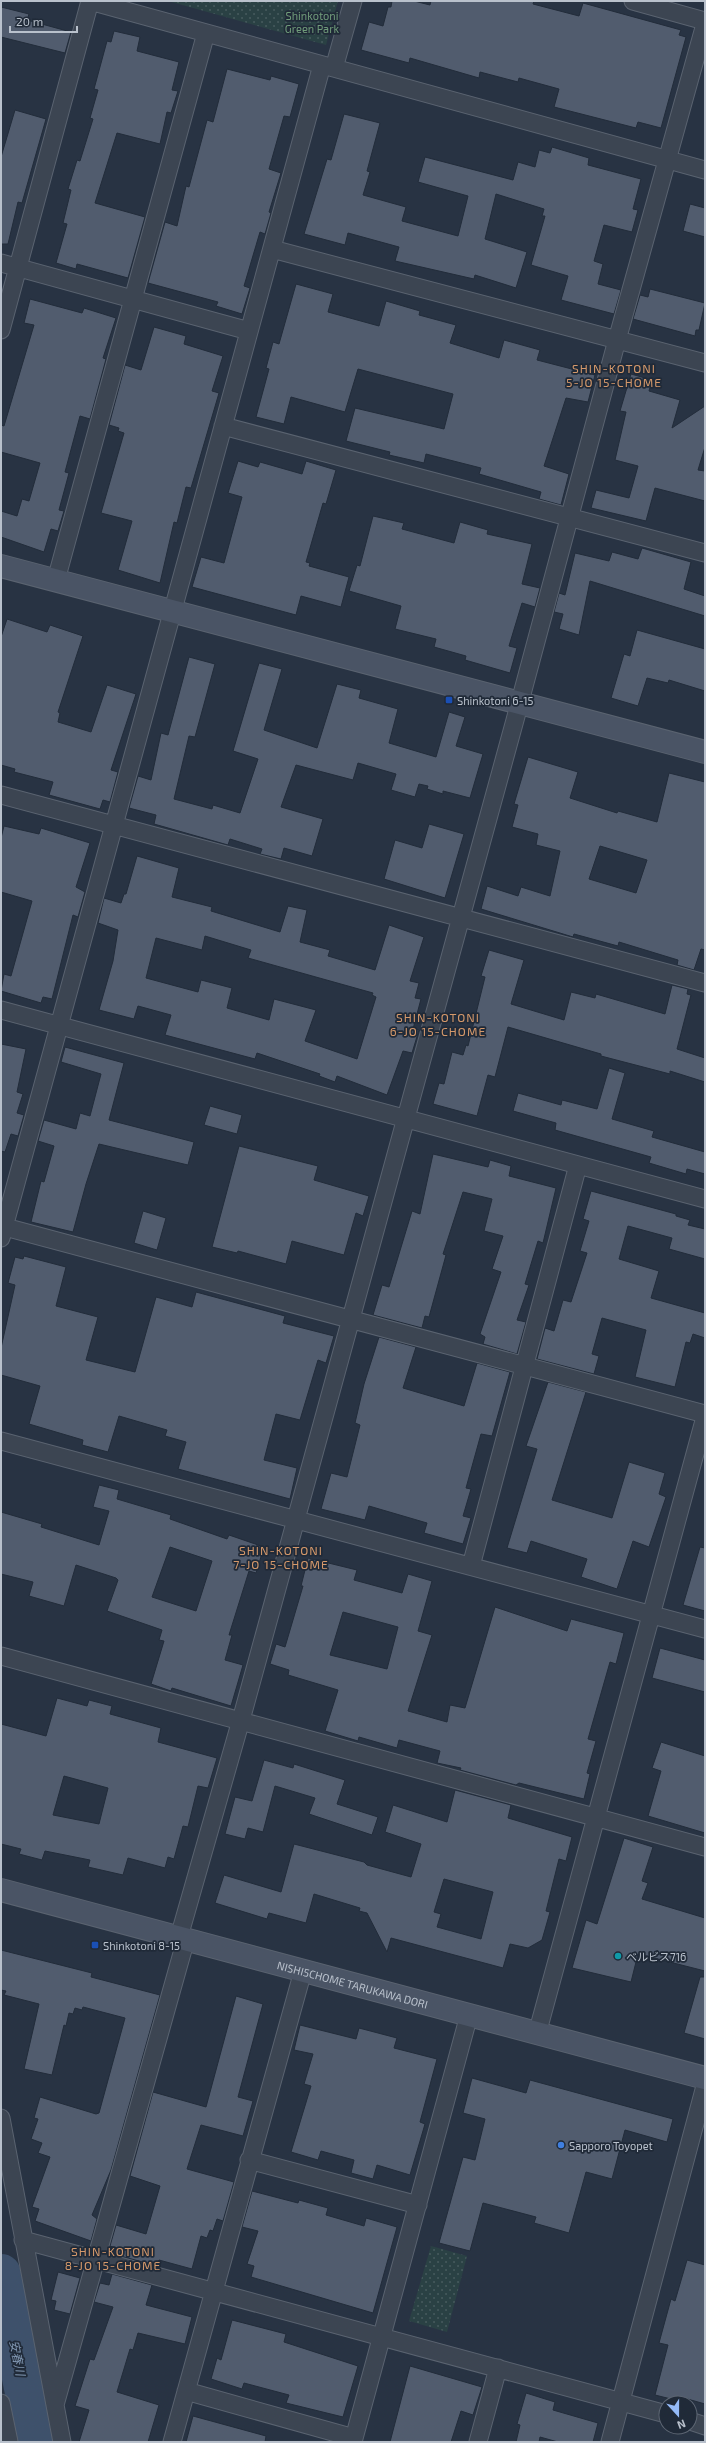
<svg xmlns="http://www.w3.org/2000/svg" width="706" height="2443" font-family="'Exo 2','Noto Sans JP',sans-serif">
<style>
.grass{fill:url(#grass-dots)}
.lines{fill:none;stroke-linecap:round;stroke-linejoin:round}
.river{stroke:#3e516b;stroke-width:40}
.building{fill:#515c6e;stroke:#222c3a;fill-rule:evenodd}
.street-casing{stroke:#5a6370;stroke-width:19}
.secondary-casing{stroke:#5a6370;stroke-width:24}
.street{stroke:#3c4552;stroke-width:17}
.secondary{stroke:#4a5465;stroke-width:22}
.transit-dot{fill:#1a4fb4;stroke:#202a38;stroke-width:1.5}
.culture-dot{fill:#0f9aa8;stroke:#202a38;stroke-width:1.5}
.shop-dot{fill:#3f7fe0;stroke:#202a38;stroke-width:1.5}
.labels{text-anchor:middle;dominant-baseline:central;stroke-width:3.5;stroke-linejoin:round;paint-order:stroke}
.park-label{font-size:11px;fill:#719d7b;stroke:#202a38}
.poi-label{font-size:11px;fill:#b9c1cc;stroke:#202a38;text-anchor:start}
.street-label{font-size:11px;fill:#b9c1cc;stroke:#202a38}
.neighbourhood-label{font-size:12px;letter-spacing:1px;fill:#d5996b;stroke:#202a38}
.water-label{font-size:12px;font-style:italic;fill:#8197b2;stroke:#202a38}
</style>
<defs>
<pattern id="grass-dots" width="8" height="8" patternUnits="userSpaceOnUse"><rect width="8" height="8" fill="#2a4144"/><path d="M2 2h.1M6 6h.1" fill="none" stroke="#475b5e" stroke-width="1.8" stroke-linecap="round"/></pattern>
</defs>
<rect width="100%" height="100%" fill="#283343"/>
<path class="grass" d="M168,1H338L326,45Z
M431,2246L467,2256L447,2332L409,2321Z"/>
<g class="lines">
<path class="river" d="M1,2274L35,2442"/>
</g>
<path class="building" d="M392,1H414L430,5L431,1H534L533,4L579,16L583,3L681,30L679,35L686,37L661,128L638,122L636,128L554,107L559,89L519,78L518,82L480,72L479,78L410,58L409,63L361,50L369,22L383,26L388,7H391Z
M1,7L29,14L27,20L71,32L65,53L1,37Z
M114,31L140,37L137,51L179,62L172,90L178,91L171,113L167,112L160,144L117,133L95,203L145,217L128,278L77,264L76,269L56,263L67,224L63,223L71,190L68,189L77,160L80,161L93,119L90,118L98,90L94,89L107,41L111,42Z
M227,69L270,80L271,76L299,84L290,117L284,116L269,169L281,173L269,212L271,213L265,234L260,232L244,286L250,288L242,314L216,306L218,302L148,283L165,222L177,226L186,186L189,187L207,120L213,122Z
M15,110L46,119L22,203L18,202L8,244H1V157Z
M344,114L380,123L367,171L370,172L363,195L406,207L402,221L458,236L468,196L418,182L425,157L513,180L518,162L535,167L539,150L550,153L552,147L589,158L588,165L641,179L633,209L638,210L632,232L604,225L594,261L603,264L598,284L621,290L614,314L561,300L568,276L531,265L545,216H542L544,209L496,194L485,239L527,252L516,288L475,275L474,279L395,261L399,247L348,233L345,245L304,234L327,159L331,160Z
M690,204L705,208V237L683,231Z
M296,284L333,294L328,312L379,326L386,301L420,311L419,315L456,325L450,343L499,358L504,340L540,350L537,360L595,375L588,402L566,398L544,466L569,474L561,505L539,499L541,492L479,474L481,468L426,454L424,463L389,455L390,452L346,441L355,408L444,429L453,394L358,369L345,412L291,397L284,424L256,417L269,369L266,368L273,342L279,344Z
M650,289L705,303L699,330H696L695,336L633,319L640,295L648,297Z
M30,299L82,313L84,308L116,318L103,358L106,359L90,419L80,416L65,472L69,473L59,510L64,511L58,531L51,529L44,552L1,537V511L17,516L22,499L29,501L40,463L1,452V425L4,426L34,325L24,323Z
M154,327L186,336L184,344L223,356L212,391L219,393L191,488L186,487L177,523L174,522L160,583L118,570L132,521L101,513L124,433L118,431L119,428L109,425L125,365L141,370Z
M631,374L652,380L649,391L680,400L672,428L705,406V447L698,470L705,471V501L655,488L646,521L591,508L596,490L629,498L638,466L615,460L626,412L620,411Z
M238,461L258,467L260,462L302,474L306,461L336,470L326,504L323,503L306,562L310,563L309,566L349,577L341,607L301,596L296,615L192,587L201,557L224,563L242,497L228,493Z
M373,516L404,523L402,529L454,543L460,522L488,530L487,534L532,544L522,584L540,588L535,607L522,603L509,646L517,648L510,673L465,660L466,656L434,647L436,639L395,629L401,606L349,591L357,565L360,566Z
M642,548L691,562L684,589L705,596V616L590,581L579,635L559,629L563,614L554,612L559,593L565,595L575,553L609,561L612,552L638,559Z
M7,619L47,632L50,625L83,636L58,712L60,713L58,722L91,732L107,685L136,694L111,770L118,772L110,802L103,800L100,809L49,795L53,782L14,772L15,769L1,765V637Z
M637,630L705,649V691L669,680L668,683L647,678L638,706L611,698L624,654L630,656Z
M189,657L215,664L195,737L189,736L174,799L212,809L213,805L240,813L258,759L233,751L259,663L282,669L264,730L317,748L337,684L361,690L359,698L398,709L389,743L436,757L449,712L465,717L456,746L483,754L470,798L443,791V794L427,789L428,786L419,784L415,797L391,790L396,774L358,763L353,780L296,765L281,807L323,819L312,856L284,848L281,859L260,854L262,849L230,839L228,845L154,824L156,815L129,808L138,776L151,780L161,733L168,735Z
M528,757L578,772L570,798L617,813L618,811L657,822L669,773L705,782V950L701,949L694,970L677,965L678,960L619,942L618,946L574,934L573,937L481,909L487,886L518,896L521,887L550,896L560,851L536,845L538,834L512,827L518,805L514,804ZM600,846L647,860L636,893L589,879Z
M429,824L464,834L445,898L384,879L395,840L422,848Z
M4,826L39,834L41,828L90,843L76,887L85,892L78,917L73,915L52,999L43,997L41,1003L1,991L4,974L11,976L32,901L1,892V838Z
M137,856L179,868L172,897L212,907L211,911L280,932L288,906L307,910L300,942L330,950L328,956L375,970L389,925L424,937L410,981L419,983L415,998L421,999L413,1029L419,1030L412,1053L403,1051L387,1095L337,1076L335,1082L319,1076L320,1074L257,1053L255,1059L165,1035L171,1015L138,1006L134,1019L99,1010L113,961L118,930L98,923L104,898L121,903L124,894H126ZM205,936L251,950L248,958L373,993L372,995L376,997L357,1059L305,1041L316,1010L274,999L269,1020L227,1008L232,988L201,980L198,992L146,978L156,938L202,950Z
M489,950L524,960L511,1004L564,1020L571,992L595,998L596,994L665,1014L672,985L688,989L687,994L691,995L677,1049L705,1058V1082L670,1071V1074L601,1056V1054L508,1027L495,1077L488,1075L477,1116L433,1104L439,1083L444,1084L452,1052L463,1055L466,1045L468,1046L485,977L481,976Z
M1,1044L26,1049L17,1092L23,1094L17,1113L24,1115L18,1136L11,1134L5,1152L1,1151Z
M65,1047L124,1063L109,1120L194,1142L188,1165L99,1144L86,1184L73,1232L31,1222L41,1181L44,1182L54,1146L38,1141L44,1120L76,1129L80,1113L90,1116L101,1074L61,1062Z
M609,1068L625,1073L612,1119L654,1131L652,1137L705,1152V1174L687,1169L686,1174L649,1163L651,1157L555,1130L556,1123L513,1111L518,1093L561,1105L562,1100L597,1109Z
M210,1106L242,1115L237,1134L204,1125Z
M239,1146L318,1166L314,1180L369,1196L363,1216L356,1213L344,1255L292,1241L286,1264L238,1251L237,1253L212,1247Z
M433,1154L488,1167L490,1160L511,1166L509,1176L556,1188L543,1243L538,1241L525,1284L529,1285L517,1320L526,1322L517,1354L483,1344L485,1337L480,1334L501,1272L492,1269L503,1236L484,1231L492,1199L463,1192L443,1254L446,1255L429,1317L425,1316L422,1328L373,1315L382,1285L389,1287L412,1211L420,1214Z
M591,1191L676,1214V1216L690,1220L688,1225L705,1229V1259L669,1249L672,1238L628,1226L619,1259L659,1271L651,1298L705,1313V1338L693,1334L690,1343L686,1342L675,1387L635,1377L646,1330L602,1318L592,1354L599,1356L594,1374L537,1359L545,1328L554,1331L563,1300L571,1302L587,1253L580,1251L589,1221L583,1219Z
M143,1211L166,1218L157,1250L134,1243Z
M24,1256L66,1267L56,1306L98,1317L86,1360L135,1372L156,1297L192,1307L196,1292L285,1316L283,1323L334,1336L326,1363L318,1360L300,1420L276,1414L264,1460L297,1468L290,1499L178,1469L186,1442L165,1436L167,1430L119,1416L108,1452L82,1445L83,1440L29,1424L40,1386L1,1375V1348L15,1285L8,1283L15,1257L23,1259Z
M379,1337L416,1347L403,1388L464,1406L477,1363L510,1372L492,1436L481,1434L466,1488L471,1489L463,1516L471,1518L463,1544L424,1533L427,1523L369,1506L365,1520L321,1509L331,1473L347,1477L360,1425L355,1423L364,1384Z
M548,1382L586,1392L552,1500L612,1518L629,1462L665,1473L659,1494L666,1497L649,1547L633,1541L617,1589L581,1577L587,1559L531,1541L527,1553L507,1548L537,1449L526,1446Z
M99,1485L119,1490L117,1499L171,1515L170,1519L227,1539L229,1535L264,1547L256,1573L249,1571L229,1635H232L225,1660L243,1665L231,1706L172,1688L171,1691L151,1684L164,1641L159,1640L162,1630L107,1611L118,1580L116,1578L76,1565L64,1606L29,1596L33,1582L1,1574V1512L42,1524L41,1527L99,1545L109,1511L93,1507ZM170,1547L212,1561L196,1611L152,1597Z
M700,1547L705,1548V1611L683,1605Z
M308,1558L357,1570L354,1580L402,1593L408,1574L432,1581L418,1631L432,1635L408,1711L447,1722L450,1705L465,1708L495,1607L567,1631L571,1619L624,1633L616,1664L610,1662L588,1739L596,1741L587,1773L590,1774L584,1799L519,1783L516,1785L460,1770L461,1768L437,1763L440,1751L399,1740L397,1748L359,1737L358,1741L325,1731L338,1690L288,1675L289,1670L270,1664L276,1644L285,1647L303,1586H301ZM343,1612L398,1627L387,1669L330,1655Z
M660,1648L705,1660V1692L652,1678Z
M57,1698L87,1706L89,1700L112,1706L110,1714L161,1728L158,1742L217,1758L208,1788L198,1786L188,1827L183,1826L174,1859L168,1857L165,1868L128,1858L123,1875L88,1867L90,1860L45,1851L42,1860L19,1854L21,1849L1,1844V1724L46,1736ZM64,1776L108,1788L99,1824L53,1815Z
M661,1742L705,1756V1833L648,1816L661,1771L652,1768Z
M264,1760L293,1768L294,1764L345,1780L337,1804L378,1817L372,1835L309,1814L315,1798L275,1786L263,1832L248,1828L245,1839L225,1834L235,1797L252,1801Z
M455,1790L511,1805L508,1818L572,1837L566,1861L559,1859L546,1911L550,1912L542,1940L528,1948L510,1944L503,1968L391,1938L387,1952L367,1913L359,1911L360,1908L314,1894L306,1923L269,1913L267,1919L215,1903L224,1875L281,1892L294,1844L364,1862L367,1865L411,1877L421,1844L385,1832L393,1805L447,1822ZM444,1879L493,1892L481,1939L437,1927L441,1914L434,1912Z
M624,1838L653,1847L642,1881L648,1883L642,1899L705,1918V1971L638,1954L631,1982L572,1968L586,1920L597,1924Z
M1,1950L92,1973L91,1977L160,1995L111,2170L92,2215L97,2219L91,2241L35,2221L39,2209L32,2207L50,2157L38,2153L42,2143L31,2139L38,2119L34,2118L40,2097L96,2114L99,2113L125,2018L83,2007L82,2010L75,2008L73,2014L69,2013L66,2026L64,2025L52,2075L24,2069L39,2004L4,1995L6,1991L1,1990Z
M700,1977H705V2039L684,2033Z
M236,1996L263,2004L238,2097L253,2101L243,2136L201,2125L187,2169L234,2182L223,2221L217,2219L213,2231L210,2230L207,2238L201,2236L192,2269L159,2260L157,2266L117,2255L119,2249L110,2246L116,2225L146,2234L160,2186L130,2176L153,2092L206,2107Z
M300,2025L356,2039L359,2028L397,2038L394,2048L437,2059L420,2122L425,2124L410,2175L377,2165L373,2179L351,2173L354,2160L321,2151L318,2160L291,2152L311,2086L304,2084L313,2054L294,2050Z
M472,2078L526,2093L530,2080L673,2119L667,2142L625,2130L612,2179L586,2172L569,2233L534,2223L536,2217L483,2203L470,2251L439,2243L463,2157L475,2160L485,2119L463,2113Z
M252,2191L298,2203L299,2200L328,2208L326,2215L364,2226L366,2218L397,2227L373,2313L251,2277L254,2266L247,2264L258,2231L242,2227Z
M687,2260L705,2265V2404L684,2398L683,2402L655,2395L668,2345L659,2343L671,2299L675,2301Z
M58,2272L80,2278L70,2314L54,2310L56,2301L51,2300Z
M112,2274L152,2285L146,2305L192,2317L185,2344L138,2333L133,2350L130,2349L117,2392L159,2405L148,2442H79L89,2410L75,2406L90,2359L94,2360L113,2307L94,2302L100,2283L109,2285Z
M232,2320L286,2334L284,2342L358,2366L343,2417L286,2403L289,2395L244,2383L242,2389L211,2379L217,2358L221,2360Z
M410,2366L482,2387L473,2415L461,2411L451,2442H390Z
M526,2393L555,2402L553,2410L598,2423L593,2442H558L540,2437L539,2442H516L520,2425L517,2424Z
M193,2416L266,2436L265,2442H186Z"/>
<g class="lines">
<g class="street-casing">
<path id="street" d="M90,1L705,170
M633,1L705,21
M334,68L353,1
M272,249L705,363
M1,263L249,331
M1,330L90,1
M223,426L705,553
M56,580L206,33
M1,795L705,983
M1,1010L705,1199
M1,1226L705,1414
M1,1238L322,65
M1,1441L705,1629
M471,1566L578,1165
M1,1656L705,1847
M179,1937L241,1720L515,720L617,340L705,24
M537,2034L705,1417
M1,2118L62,2442
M249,2160L418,2205
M23,2240L666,2414
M186,2391L354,2438
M1,2403L9,2442
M55,2405L186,1939
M690,2421L705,2426
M172,2442L303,1971
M353,2442L469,2015
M478,2442L498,2368
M610,2442L705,2086"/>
</g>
<g class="secondary-casing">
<g id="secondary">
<path d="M1,566L705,752"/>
<path id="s1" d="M1,1890L705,2078"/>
</g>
</g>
<use href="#street" class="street"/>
<use href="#secondary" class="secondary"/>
</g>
<g class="transit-dot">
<rect x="445" y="696" width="8" height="8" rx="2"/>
<rect x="91" y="1941" width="8" height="8" rx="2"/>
</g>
<circle class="culture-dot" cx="618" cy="1956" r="4"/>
<circle class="shop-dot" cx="561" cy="2145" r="4"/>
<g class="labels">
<g class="park-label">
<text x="312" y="15">Shinkotoni<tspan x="312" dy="13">Green Park</tspan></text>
</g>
<g class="poi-label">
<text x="457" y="700">Shinkotoni 6-15</text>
<text x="103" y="1945">Shinkotoni 8-15</text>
<text x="626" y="1956">ベルビス716</text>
<text x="569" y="2145">Sapporo Toyopet</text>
</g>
<g class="street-label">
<text stroke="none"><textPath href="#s1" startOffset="364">NISHI5CHOME TARUKAWA DORI</textPath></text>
</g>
<g class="neighbourhood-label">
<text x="614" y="368">SHIN-KOTONI<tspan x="614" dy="14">5-JO 15-CHOME</tspan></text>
<text x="438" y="1017">SHIN-KOTONI<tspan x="438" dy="14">6-JO 15-CHOME</tspan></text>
<text x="281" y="1550">SHIN-KOTONI<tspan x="281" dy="14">7-JO 15-CHOME</tspan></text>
<text x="113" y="2251">SHIN-KOTONI<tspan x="113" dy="14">8-JO 15-CHOME</tspan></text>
</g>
<g class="water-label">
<text transform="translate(18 2358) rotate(79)">安春川</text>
</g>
</g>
<rect width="706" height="2443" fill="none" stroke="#b9c1cc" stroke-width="4"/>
<g transform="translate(678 2415) rotate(159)"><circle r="19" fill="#202a38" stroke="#5d6673"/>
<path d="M0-3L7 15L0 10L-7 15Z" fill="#94baf7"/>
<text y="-6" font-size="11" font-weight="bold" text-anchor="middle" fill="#b9c1cc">N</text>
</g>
<path d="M10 26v6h67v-6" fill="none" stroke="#b9c1cc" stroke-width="2"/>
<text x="16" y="26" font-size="12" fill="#b9c1cc" stroke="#202a38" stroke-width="3" paint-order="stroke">20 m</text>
</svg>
